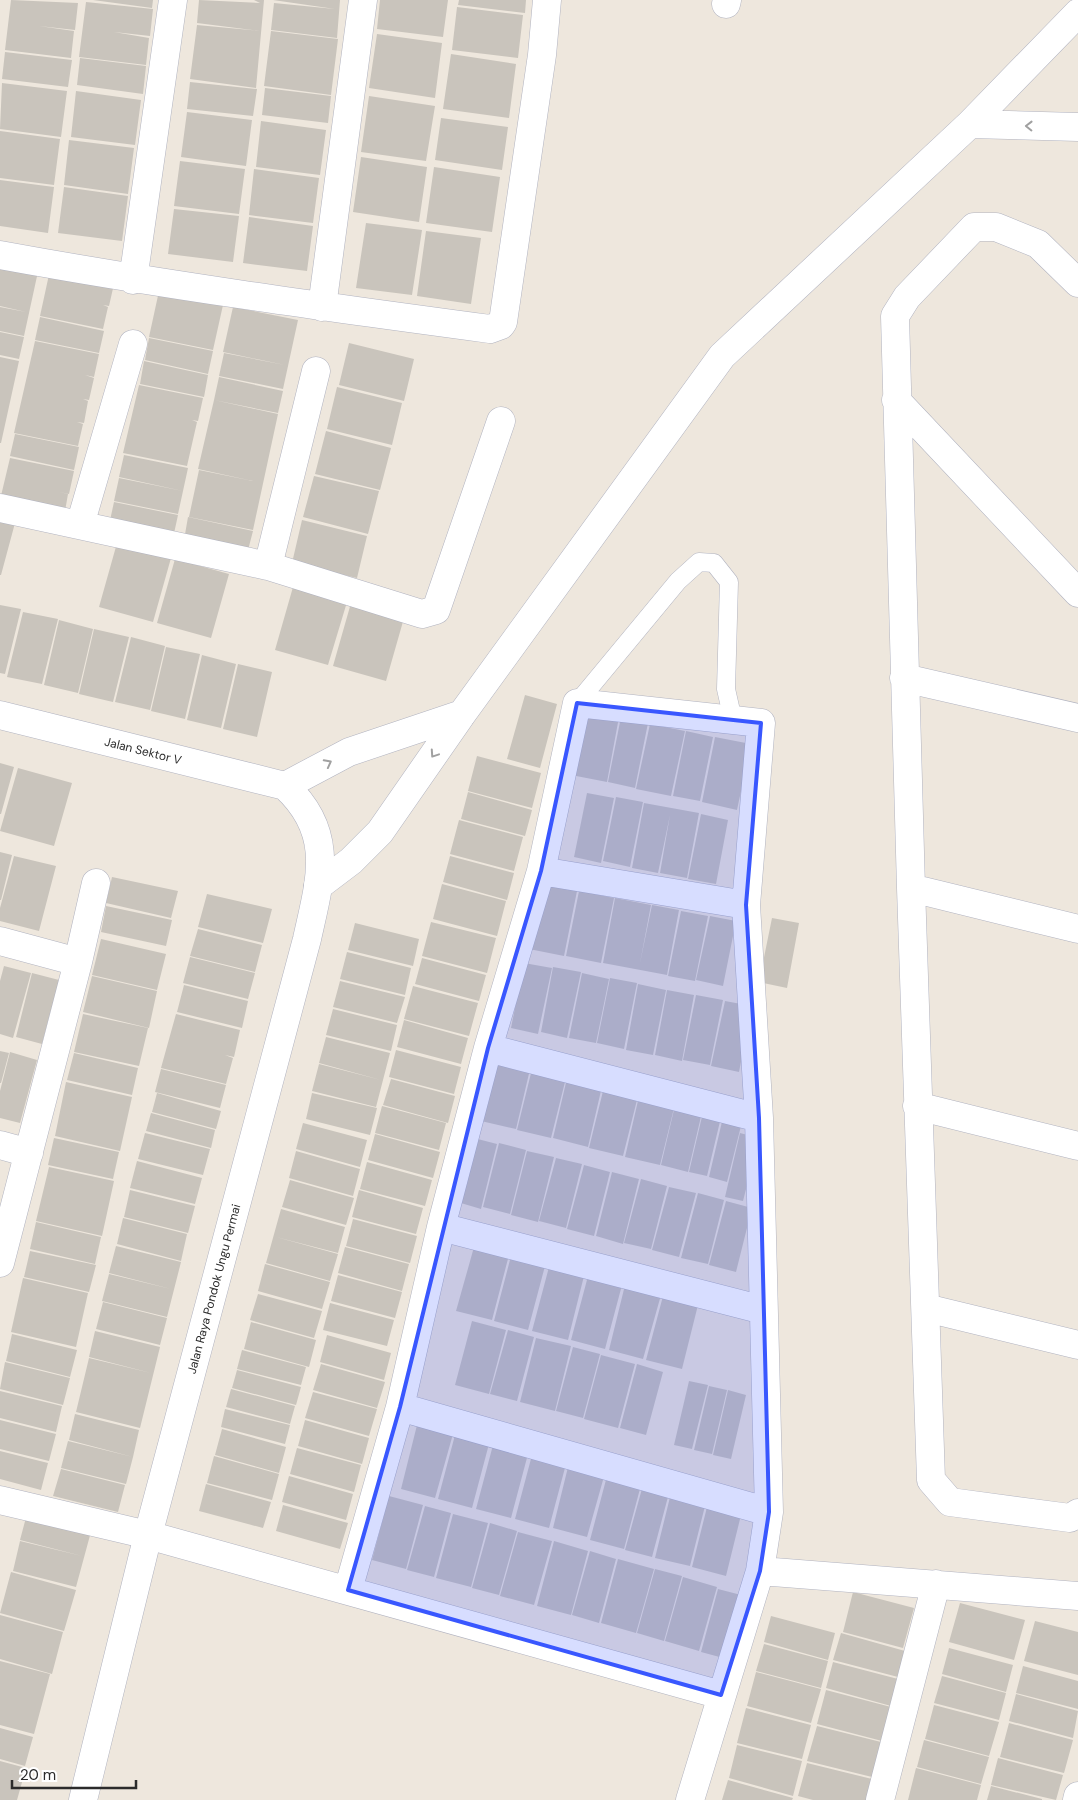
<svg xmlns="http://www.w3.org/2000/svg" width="1078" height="1800" font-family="'DM Sans',sans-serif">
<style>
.building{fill:#c9c4bc}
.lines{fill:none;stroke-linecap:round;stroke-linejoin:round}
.service-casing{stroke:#b1b3c0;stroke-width:19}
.minor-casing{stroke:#b1b3c0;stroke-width:29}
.tertiary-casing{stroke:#b1b3c0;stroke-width:29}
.service{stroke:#fff;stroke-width:18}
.minor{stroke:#fff;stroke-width:28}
.tertiary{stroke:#fff;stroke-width:28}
.oneway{stroke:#a0a0a0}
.marked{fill:#3957ff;fill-opacity:0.2;stroke:#3957ff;stroke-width:4;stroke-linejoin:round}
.labels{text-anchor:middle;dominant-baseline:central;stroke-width:5;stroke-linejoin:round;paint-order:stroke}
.street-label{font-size:12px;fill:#2b2b2b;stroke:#fff}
</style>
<rect width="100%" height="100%" fill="#eee7dd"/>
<path class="building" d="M11,0L78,3L75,30L39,26L74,31L71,58L5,50Z
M93,0H153L152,8Z
M199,0L260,3L254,0H264L256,88L190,79L197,25L260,31L197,23Z
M273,0H340L337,38L271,30L274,3L335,9Z
M380,0H448L443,37L377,29Z
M459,0H526L525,13L458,5Z
M86,2L153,9L150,36L114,32L149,38L146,65L79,57Z
M457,7L523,15L518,58L452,50Z
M271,31L338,39L331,95L264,86Z
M377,34L442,43L435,98L369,88Z
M5,52L72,60L68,87L2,79Z
M451,54L516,64L509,118L443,109Z
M80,58L146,66L143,94L77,85Z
M190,82L257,89L253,116L187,109Z
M2,83L67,91L61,137L0,129Z
M265,88L331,96L328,123L262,115Z
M76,91L141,100L135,145L71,137Z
M369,96L435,106L426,161L361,152Z
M187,112L252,120L246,166L181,157Z
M441,118L508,127L502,170L435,160Z
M261,121L326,130L320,175L256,167Z
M0,131L60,139L54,185L0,178Z
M69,140L134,148L128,194L64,185Z
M361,157L427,167L419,222L353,212Z
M180,161L245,169L239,214L174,206Z
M434,167L500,177L492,232L426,223Z
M254,169L319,178L313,223L249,215Z
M0,180L54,187L48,233L0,226Z
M64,187L128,196L122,241L58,233Z
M174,209L239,216L233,262L168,254Z
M249,217L313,226L307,271L243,263Z
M366,223L422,230L412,295L356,288Z
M426,231L481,238L471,304L417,296Z
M0,259L39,267L24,336L0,331V307L26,312L0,306Z
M50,270L114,284L109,306L103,305L108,307L103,329L40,316Z
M159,291L223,305L213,350L149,337Z
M233,307L298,320L283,389L219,376L224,353L285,365L223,352Z
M40,317L104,331L99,353L35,340Z
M0,332L24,337L19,359L0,355Z
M149,338L213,351L208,374L145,360Z
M35,341L99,354L94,377L85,375L94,378L89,400L83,399L88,401L84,423L77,422L83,424L78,446L14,433Z
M349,343L414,359L404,401L339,385Z
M0,357L19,361L1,443H0Z
M144,361L208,375L204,397L140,384Z
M219,377L283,391L278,413L214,400Z
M139,385L203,398L198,421L192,420L197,422L187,466L123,453Z
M337,387L402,403L392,445L327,429Z
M214,400L278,414L253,530L189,517L199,470L253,481L198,469Z
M326,431L391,448L380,490L315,474Z
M15,434L79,447L74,470L10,456Z
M124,455L188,468L183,491L119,477Z
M10,458L74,471L69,494L59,492L68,494L64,517L0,500Z
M314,476L379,491L368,534L303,517Z
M119,478L183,491L178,514L114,501Z
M114,502L178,515L173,538L109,525Z
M188,517L253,531L247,554L184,540Z
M0,518L15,523L1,575H0Z
M302,520L367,536L357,578L292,563Z
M117,543L171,558L153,622L99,607Z
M175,559L229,574L211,638L157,623Z
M293,587L347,602L328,665L275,650Z
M351,603L404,618L386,681L333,666Z
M0,605L21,609L5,674L0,673Z
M23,612L58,619L42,684L7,677Z
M59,620L93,629L78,693L44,685Z
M94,629L129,637L113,702L79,694Z
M131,637L165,646L150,710L115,702Z
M166,647L200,654L185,719L151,711Z
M202,655L236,664L221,728L187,720Z
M238,664L272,672L257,737L223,729Z
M525,695L557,704L540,768L507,759Z
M584,710L619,717L607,782L571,775Z
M621,717L648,723L635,788L608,782Z
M650,724L685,731L671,796L636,789Z
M686,731L713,737L700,801L673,796Z
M715,737L751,744L737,810L702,802Z
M477,756L541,773L532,808L468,791Z
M0,763L14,767L1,814H0Z
M18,768L72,783L54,846L0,831Z
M468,792L532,810L525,836L461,819Z
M587,793L614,798L601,863L574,857Z
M616,797L643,802L630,867L603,861Z
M644,803L699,813L687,878L660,873L670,815L658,873L632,868Z
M701,814L728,820L716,884L688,879Z
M459,820L523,837L514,871L450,854Z
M0,852L12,855L1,900H0Z
M14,856L56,866L39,931L0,921V908Z
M450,856L514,873L507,900L443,882Z
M112,877L178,891L171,918L106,903Z
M541,883L577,891L564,956L529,949Z
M442,884L506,901L497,936L433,919Z
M579,891L614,898L601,963L566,956Z
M207,894L272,909L263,943L198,927Z
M615,898L651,905L640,963L652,905L679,910L667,975L603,963Z
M106,906L172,920L166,946L101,932Z
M681,911L708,916L695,981L668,976Z
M710,916L736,921L723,986L696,980Z
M772,918L799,923L787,988L759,982Z
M431,922L496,938L487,973L422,956Z
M355,923L419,939L413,966L348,950Z
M198,929L262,945L255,972L190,956Z
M101,939L166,954L157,990L92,975Z
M347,952L411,968L405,995L340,979Z
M190,957L255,973L248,999L183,983Z
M422,958L486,975L479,1001L415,984Z
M524,963L552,968L538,1034L511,1028Z
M4,966L31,973L13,1038L0,1034V981Z
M553,967L581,972L567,1038L541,1032Z
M32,973L59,980L42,1044L16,1037Z
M582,973L609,979L596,1043L569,1038Z
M92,976L157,991L149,1028L83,1012Z
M610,978L637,983L624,1049L597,1043Z
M340,981L405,997L397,1023L333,1007Z
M638,984L666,990L653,1055L626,1050Z
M184,985L248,1001L242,1028L177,1012Z
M413,986L478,1003L469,1036L404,1019Z
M667,990L694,995L682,1061L655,1055Z
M696,995L723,1000L710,1065L683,1060Z
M725,1001L752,1006L739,1072L711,1066Z
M333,1009L397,1025L391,1051L326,1035Z
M83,1014L148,1028L139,1066L74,1052Z
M176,1014L240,1030L234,1057L225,1055L233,1058L226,1084L161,1068Z
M404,1020L468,1038L461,1064L397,1047Z
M326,1037L390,1053L376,1107L312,1091L319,1064L381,1080L319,1063Z
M396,1050L461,1067L454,1094L389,1077Z
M0,1051L9,1053L1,1083H0Z
M10,1052L37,1060L20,1123L0,1118V1091Z
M74,1053L138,1068L132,1095L67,1080Z
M496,1056L531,1065L516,1129L481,1121Z
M533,1065L567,1074L551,1138L517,1130Z
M161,1069L226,1085L220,1108L155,1092Z
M568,1074L603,1082L588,1147L553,1138Z
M391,1079L455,1096L448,1123L383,1105Z
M66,1082L132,1097L120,1151L55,1136Z
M605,1083L639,1092L623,1156L589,1148Z
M640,1092L676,1100L660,1165L625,1157Z
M157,1093L221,1111L216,1129L152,1112Z
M312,1093L377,1108L370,1135L306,1119Z
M676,1101L703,1108L688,1172L661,1165Z
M382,1106L446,1123L439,1150L375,1133Z
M704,1108L722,1113L707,1176L689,1172Z
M151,1113L215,1130L211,1148L146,1131Z
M724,1113L743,1118L727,1182L709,1177Z
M303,1123L367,1140L360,1167L296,1149Z
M145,1133L210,1149L203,1175L138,1159Z
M740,1133L759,1138L743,1201L725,1197Z
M375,1134L440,1152L433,1178L368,1160Z
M470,1137L497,1144L481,1209L454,1201Z
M54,1138L119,1152L113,1179L48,1165Z
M499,1143L526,1150L510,1214L483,1207Z
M296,1151L360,1169L353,1196L289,1178Z
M527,1151L554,1157L538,1222L511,1215Z
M556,1158L582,1164L566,1228L539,1221Z
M137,1161L202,1178L195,1204L130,1188Z
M367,1162L432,1180L425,1206L360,1189Z
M584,1165L610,1172L594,1236L567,1229Z
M49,1167L114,1181L102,1236L36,1221Z
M612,1172L639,1179L623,1244L596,1236Z
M641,1179L667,1186L651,1249L624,1243Z
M290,1180L354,1198L346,1225L282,1207Z
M669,1187L696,1193L679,1257L652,1250Z
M130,1190L195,1206L188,1233L124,1217Z
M359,1190L423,1208L416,1234L352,1217Z
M698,1193L724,1200L708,1264L681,1258Z
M726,1201L752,1208L736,1272L709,1265Z
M281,1209L345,1227L338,1253L276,1237L338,1254L330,1281L266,1263Z
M123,1218L187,1234L181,1261L117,1244Z
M353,1219L417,1236L410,1263L346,1246Z
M36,1222L101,1237L95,1264L30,1249Z
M116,1246L181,1262L167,1317L102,1301L109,1274L171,1289L109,1273Z
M345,1247L409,1264L402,1291L338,1273Z
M474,1247L509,1255L492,1320L456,1311Z
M30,1251L96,1265L89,1292L24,1277Z
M511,1256L545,1266L528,1330L494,1321Z
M265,1264L330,1282L322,1309L258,1291Z
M549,1267L584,1276L568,1340L532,1331Z
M338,1275L402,1292L395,1318L331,1301Z
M588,1276L622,1285L605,1349L571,1340Z
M23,1278L88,1293L76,1347L11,1332Z
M625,1285L661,1295L643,1359L609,1350Z
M258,1294L322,1311L314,1338L250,1320Z
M663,1296L698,1305L682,1369L646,1360Z
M103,1302L167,1318L160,1345L96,1329Z
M330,1303L394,1320L387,1346L323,1330Z
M472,1321L506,1330L489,1394L455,1385Z
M251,1322L316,1340L309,1367L244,1349Z
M508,1330L534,1337L517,1401L490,1394Z
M95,1331L160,1347L140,1428L76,1412L89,1358L151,1373L89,1357Z
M12,1334L77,1350L70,1377L6,1361Z
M327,1335L391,1353L384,1380L320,1362Z
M536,1338L571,1346L555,1411L520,1402Z
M573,1347L600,1354L583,1418L556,1411Z
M242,1350L306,1367L301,1385L237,1369Z
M601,1355L635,1364L618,1428L584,1419Z
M5,1362L70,1378L63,1405L0,1389Z
M321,1364L385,1382L377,1408L313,1390Z
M637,1364L663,1372L646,1435L620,1428Z
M237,1370L301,1387L296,1405L232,1388Z
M689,1381L708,1385L692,1449L674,1445Z
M709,1386L727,1390L712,1454L694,1450Z
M231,1389L295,1406L290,1424L226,1407Z
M728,1390L746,1395L731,1459L713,1455Z
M0,1391L62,1406L56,1432L0,1418Z
M313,1392L377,1409L369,1436L305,1418Z
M225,1409L290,1425L285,1444L221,1427Z
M75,1414L139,1430L133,1457L69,1440Z
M0,1420L56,1434L49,1461L0,1449Z
M305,1420L369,1438L362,1464L298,1446Z
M417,1425L453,1434L435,1498L401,1489Z
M222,1429L286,1447L279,1473L215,1455Z
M455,1435L489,1444L472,1508L438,1499Z
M68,1441L133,1457L126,1484L61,1468Z
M493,1445L528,1454L511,1518L476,1509Z
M297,1448L361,1465L354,1492L290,1474Z
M0,1451L48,1463L41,1490L0,1479Z
M532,1455L566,1464L549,1528L515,1519Z
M214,1456L279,1474L272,1500L207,1483Z
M569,1463L605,1473L587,1537L553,1528Z
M61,1469L125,1485L118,1512L53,1496Z
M289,1476L353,1494L346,1520L282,1502Z
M607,1476L641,1485L624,1549L590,1540Z
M206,1484L271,1502L263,1528L199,1511Z
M643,1485L669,1493L652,1557L625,1550Z
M671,1493L706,1502L690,1566L655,1558Z
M389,1496L423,1505L406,1569L372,1560Z
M708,1503L742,1511L726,1576L692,1567Z
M283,1505L348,1523L340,1549L276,1531Z
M425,1506L451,1513L434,1577L407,1570Z
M28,1510L92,1528L76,1587L13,1571L20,1541L82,1556L20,1540Z
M453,1514L488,1523L471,1587L436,1578Z
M490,1523L517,1531L499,1595L472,1588Z
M518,1532L552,1541L534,1605L500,1596Z
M554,1541L588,1551L571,1615L537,1606Z
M590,1551L616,1559L599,1623L572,1615Z
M618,1559L654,1569L636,1633L601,1623Z
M655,1569L682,1576L664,1641L637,1633Z
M11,1572L76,1590L64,1631L0,1613Z
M683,1577L717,1587L699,1651L665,1641Z
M718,1589L745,1596L727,1659L701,1652Z
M853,1592L914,1608L903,1648L843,1632Z
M960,1603L1025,1620L1014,1660L949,1642Z
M0,1615L63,1632L52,1674L0,1659Z
M771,1616L835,1633L828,1660L764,1642Z
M1035,1621L1078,1632V1675L1024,1661Z
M841,1633L905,1651L898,1677L833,1660Z
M764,1644L828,1661L821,1688L756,1671Z
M949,1648L1013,1665L1006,1692L942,1674Z
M0,1661L50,1674L34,1734L0,1725Z
M833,1662L898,1679L891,1706L826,1688Z
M1023,1666L1078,1681V1709L1016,1693Z
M756,1672L821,1689L811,1723L747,1706Z
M942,1676L1006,1693L999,1720L934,1703Z
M826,1690L891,1707L882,1741L817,1724Z
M1016,1694L1078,1711L1073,1738L1009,1721Z
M934,1705L999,1722L989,1756L925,1739Z
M746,1708L811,1725L802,1759L737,1743Z
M1009,1723L1073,1740L1064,1773L1000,1757Z
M817,1726L881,1742L872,1777L807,1761Z
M0,1728L33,1737L25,1766L0,1759Z
M924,1740L989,1757L981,1784L917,1767Z
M737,1745L802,1761L793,1796L729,1778Z
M998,1758L1063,1775L1056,1800L991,1785Z
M0,1761L26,1768L17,1800H0Z
M807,1763L872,1779L867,1800H813L798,1796Z
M916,1768L981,1785L977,1800H908Z
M728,1780L793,1798L792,1800H722Z
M991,1786L1042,1799V1800H987Z"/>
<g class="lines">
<g class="service-casing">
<path id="service" d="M577,703L678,581L699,562L714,563L729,582L726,689L733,720"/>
</g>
<g class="minor-casing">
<path id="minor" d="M726,4L727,0
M970,124L1078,127
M0,255C163,285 326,307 490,329L501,325L503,322L542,55L547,0
M133,280L173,0
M1078,283L1038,244L996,227H974L907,297L895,316L911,888L931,1480L950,1502L1070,1518L1078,1513
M322,307L363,0
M896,400L1078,593
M0,508L268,566L422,614L436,610L501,421
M80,525L133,344
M268,566L316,371
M904,678L1078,718
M285,786L349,752L462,714
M541,871L746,905L759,1118L769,1512L760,1571L690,1800
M318,886L351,861L380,832L462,714L722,356L970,124L1078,13
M911,888L1078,929
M0,941L78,962
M488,1048L759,1118
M917,1106L1078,1146
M0,1145L29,1153
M441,1227L763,1310
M0,1263L78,962L96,883
M926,1308L1078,1345
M400,1407L769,1512
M0,1500L148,1535L721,1695
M760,1571L1078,1596
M348,1590L400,1407L441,1227L488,1048L541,871L577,703L761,723L746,905
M880,1800L936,1584
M1077,1800L1078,1796"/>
</g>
<g class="tertiary-casing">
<path id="tertiary" d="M0,715L285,786C336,833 320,880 307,939L148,1535L83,1800"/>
</g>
<use href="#service" class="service"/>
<use href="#minor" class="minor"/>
<use href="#tertiary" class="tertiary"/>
</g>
<defs><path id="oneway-chevron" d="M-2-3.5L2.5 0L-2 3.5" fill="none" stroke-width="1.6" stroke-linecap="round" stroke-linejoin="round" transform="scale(1.25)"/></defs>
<g class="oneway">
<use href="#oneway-chevron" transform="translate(1029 126) rotate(-179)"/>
<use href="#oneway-chevron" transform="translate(434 754) rotate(124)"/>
<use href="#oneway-chevron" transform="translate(328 763) rotate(-28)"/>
</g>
<path class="marked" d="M577,703L761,723L746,905L759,1118L769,1512L760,1571L721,1695L348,1590L400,1407L488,1048L541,871Z"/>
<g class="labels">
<g class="street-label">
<text transform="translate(143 751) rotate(14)">Jalan Sektor V</text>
<text transform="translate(214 1289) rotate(-75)">Jalan Raya Pondok Ungu Permai</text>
</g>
</g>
<path d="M12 1780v8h124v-8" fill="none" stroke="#2b2b2b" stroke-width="2.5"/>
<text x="20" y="1780" font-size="15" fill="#2b2b2b" stroke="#ffffff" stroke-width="4" paint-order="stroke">20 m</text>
</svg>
